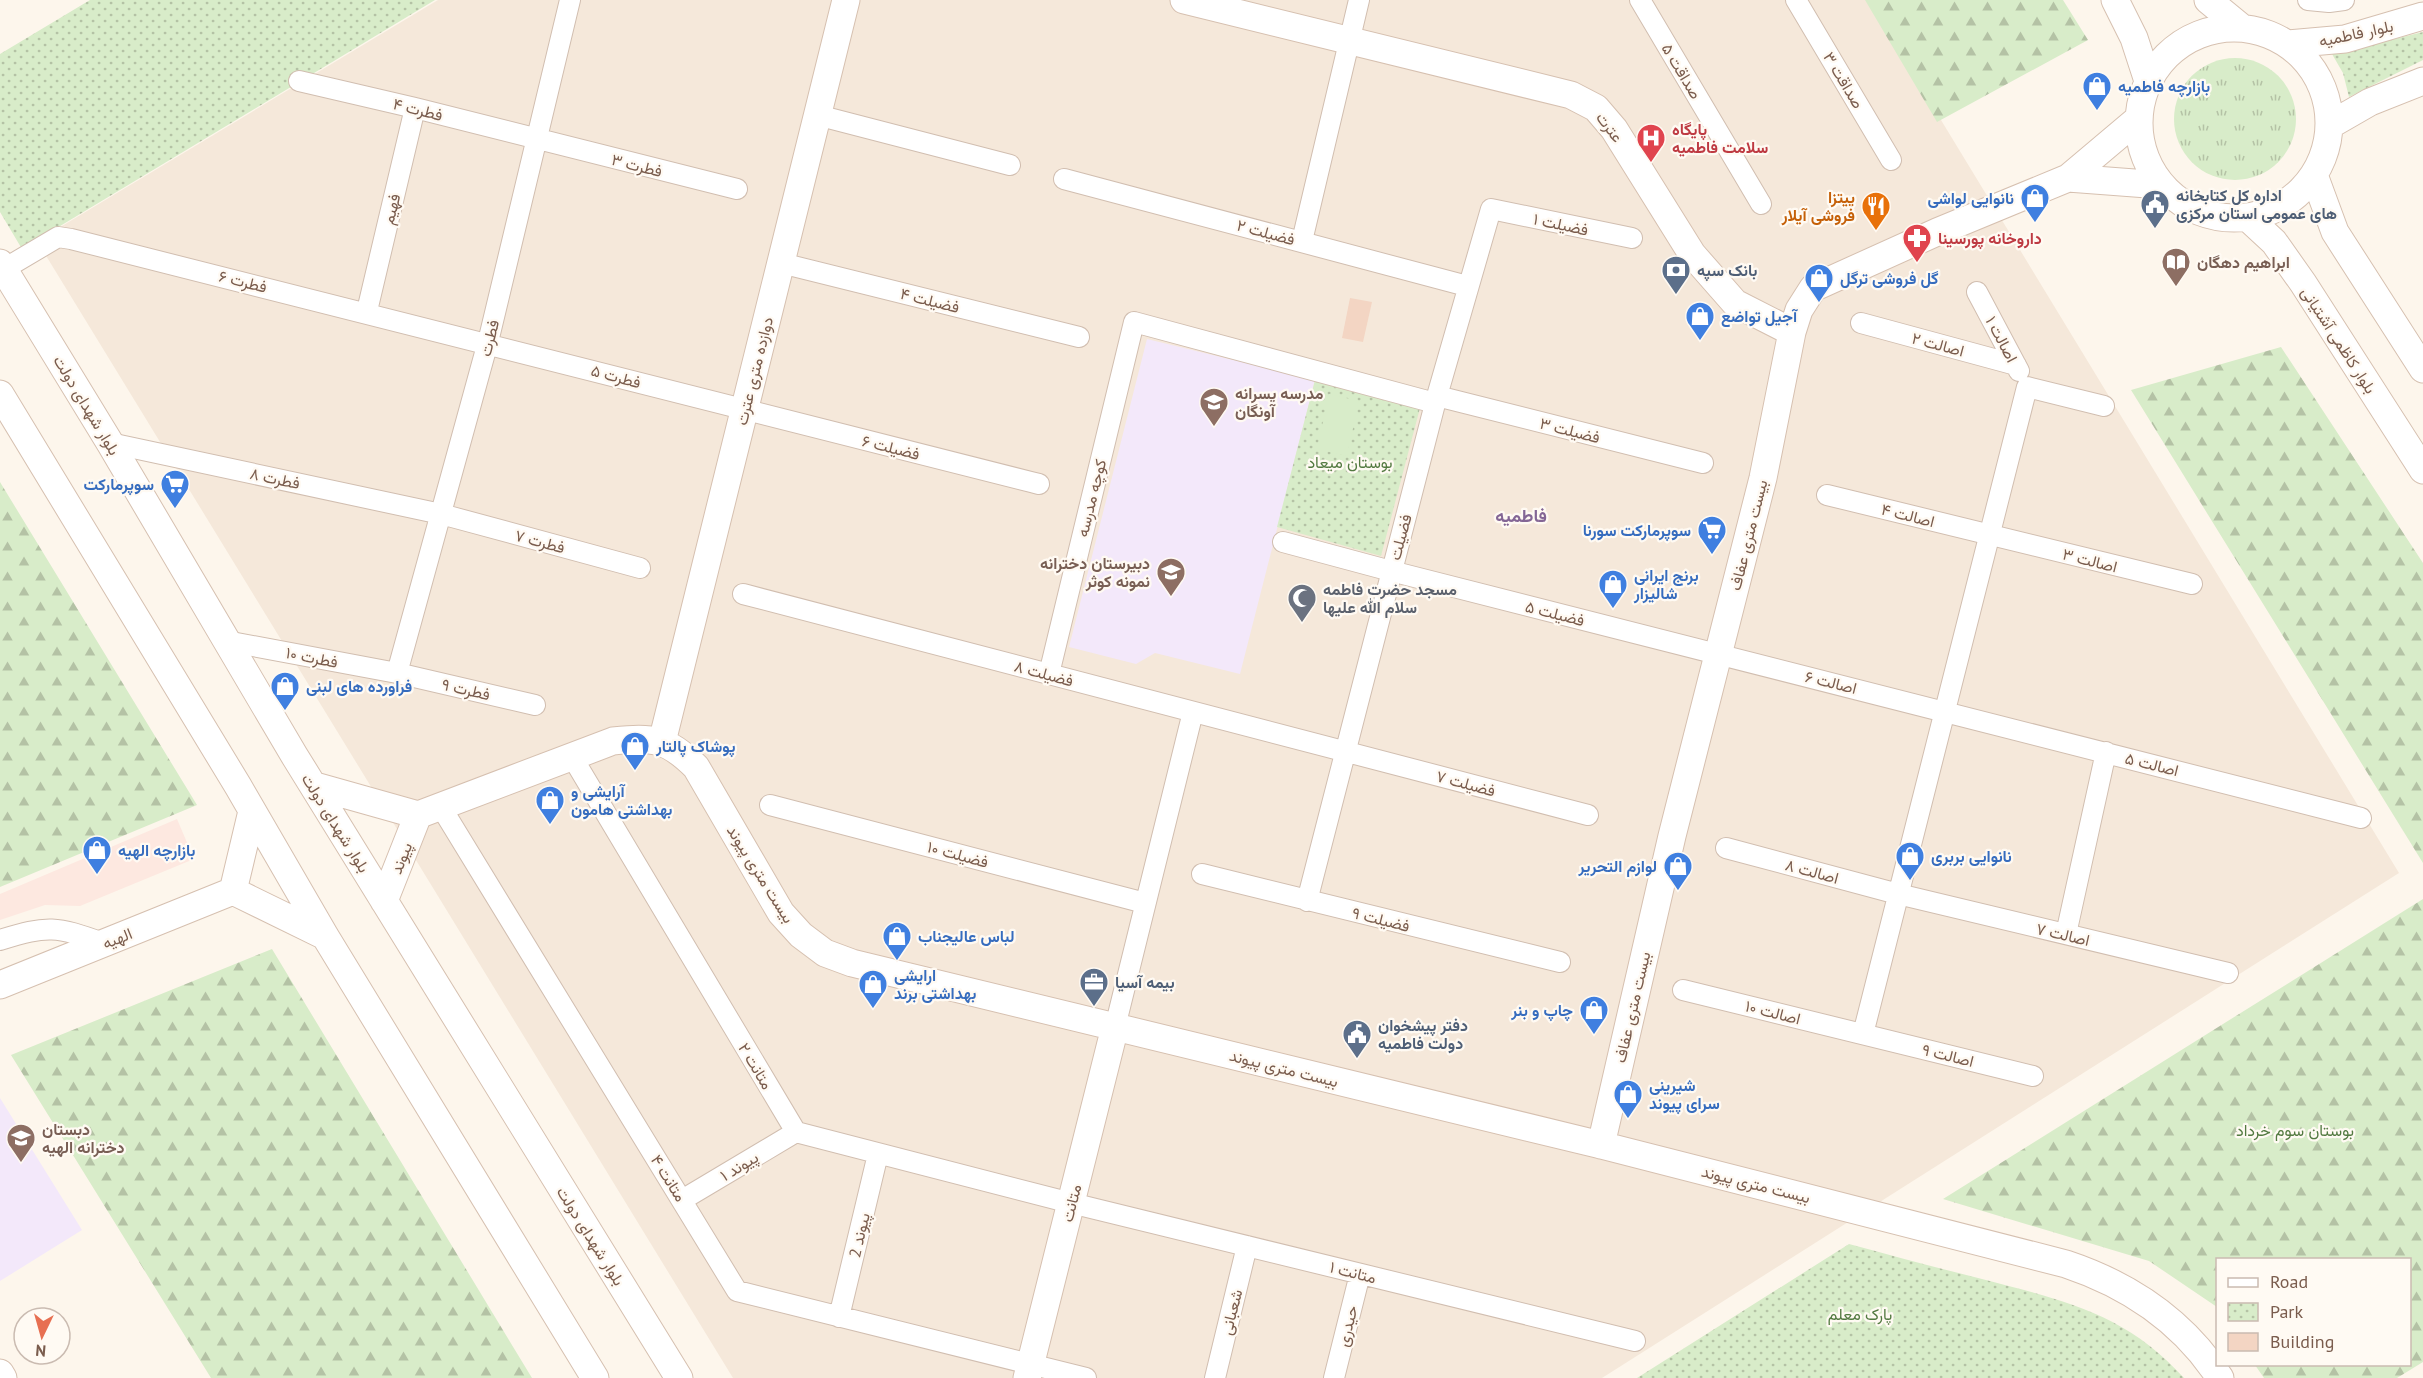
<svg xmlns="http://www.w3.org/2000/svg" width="2423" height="1378" font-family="'PT Sans',Vazirmatn,sans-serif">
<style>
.residential{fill:#f5e8da}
.commercial{fill:#fde8e0}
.education{fill:#f3e8fa}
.grass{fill:url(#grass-tufts)}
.forest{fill:url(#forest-firs)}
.park{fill:url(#park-dots)}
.pitch{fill:#d8ecc9}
.building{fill:#f3d5c3}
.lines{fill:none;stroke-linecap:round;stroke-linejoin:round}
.street-casing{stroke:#d1beb0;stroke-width:22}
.secondary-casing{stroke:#d6c0b0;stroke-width:29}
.street{stroke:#fff;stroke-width:20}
.secondary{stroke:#fff;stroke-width:27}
.labels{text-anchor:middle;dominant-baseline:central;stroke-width:4.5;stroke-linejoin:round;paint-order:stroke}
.street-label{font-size:16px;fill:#7a5c4d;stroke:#fffaf3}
.shop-label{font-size:16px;font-weight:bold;fill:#366cbe;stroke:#fffaf3;text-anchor:start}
.health-label{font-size:16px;font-weight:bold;fill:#be3a42;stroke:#fffaf3;text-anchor:start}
.service-label{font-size:16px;font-weight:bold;fill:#4e5e75;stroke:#fffaf3;text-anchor:start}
.food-label{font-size:16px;font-weight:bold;fill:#c56008;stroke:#fffaf3;text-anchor:end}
.education-label{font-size:16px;font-weight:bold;fill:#785e54;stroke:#fffaf3;text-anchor:start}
.park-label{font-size:16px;fill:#537a41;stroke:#fffaf3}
.worship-label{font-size:16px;font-weight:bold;fill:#5b616d;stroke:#fffaf3;text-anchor:start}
.neighbourhood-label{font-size:18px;font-weight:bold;fill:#846695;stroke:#fffaf3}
</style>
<defs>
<pattern id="grass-tufts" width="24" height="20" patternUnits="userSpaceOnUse" patternTransform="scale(1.5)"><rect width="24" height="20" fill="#d8ecc9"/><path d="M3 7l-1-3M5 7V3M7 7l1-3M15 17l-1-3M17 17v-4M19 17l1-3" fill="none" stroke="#b4c2a5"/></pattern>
<pattern id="forest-firs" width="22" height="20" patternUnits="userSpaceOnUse" patternTransform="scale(1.5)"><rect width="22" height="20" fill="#d8ecc9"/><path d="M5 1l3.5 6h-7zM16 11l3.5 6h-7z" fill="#b4c2a5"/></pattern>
<pattern id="park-dots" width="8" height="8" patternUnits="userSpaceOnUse" patternTransform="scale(1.5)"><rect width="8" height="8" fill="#d8ecc9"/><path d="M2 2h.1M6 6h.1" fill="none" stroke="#b4c2a5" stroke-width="1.8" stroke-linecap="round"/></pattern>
</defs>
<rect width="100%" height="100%" fill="#fdf6ec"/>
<path class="residential" d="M438,0H1868L2399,873L1602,1378H733L37,241Z"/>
<path class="commercial" d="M177,819L194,859L80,906L45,905L0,920V894Z"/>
<path class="education" d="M1147,339L1315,380L1240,674L1155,653L1136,664L1069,647Z
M0,1098L82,1230L0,1281Z"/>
<path class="grass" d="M2174 119a61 61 0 1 1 122 0a61 61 0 1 1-122 0Z"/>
<path class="forest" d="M1865,0H2063L2088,40L1937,122Z
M2281,347L2423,563V863L2131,390Z
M0,482L197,805L0,887Z
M2423,899V1362L2397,1378H2264L2255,1365L2410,1364V1260H2218L2217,1307L2149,1261L1943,1199Z
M272,949L532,1378H211L11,1055Z"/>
<path class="park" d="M90,0H435L22,249L0,212V54Z
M2423,32V60L2349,97L2343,73L2332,54Z
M1315,380L1420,408L1381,556L1277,527Z
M1849,1244C1893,1256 1938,1268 1982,1279C2062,1300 2126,1313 2184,1378H1637Z"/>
<path class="pitch" d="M1329,394L1359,401L1347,456L1317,449Z"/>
<path class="building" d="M1350,298L1372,302L1363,342L1342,338Z"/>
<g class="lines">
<g class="street-casing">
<path id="street" d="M1640,0L1761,204
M1796,0L1891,160
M2308,0L2329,2L2344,0
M299,81L415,108L737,189
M817,115L1010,165
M1064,179L1467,286
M1302,241L1359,0
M781,263L1079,337
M4,269L58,237L71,239C394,318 716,403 1039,484
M1977,292L2019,371
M367,311L415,108
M1861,323L2016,365
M2027,387L2104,406
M1437,396L1703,463
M110,443L441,514L640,568
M1827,495L2192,584
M1283,542L1391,571L2361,818
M743,594L1588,815
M226,641L397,673L535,705
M397,673L488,342L570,0
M1049,674L1134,322L1435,403
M571,755L796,1132L1071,1203L1635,1341
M770,805L1145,903
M441,807L737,1291L1086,1378
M1726,848L1898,894L2228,973
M1202,874L1560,962
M1307,901L1437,396L1491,209L1632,238
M2066,934L2106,752
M0,940C48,925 56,926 103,943
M1683,990L2033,1076
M1115,1027L1193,712
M1863,1034L2027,387
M682,1200L796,1132
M839,1317L878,1154
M1215,1378L1247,1246
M1334,1378L1360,1274"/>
</g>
<g class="secondary-casing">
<path id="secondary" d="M1184,0L1571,95L1596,108L1614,129L1692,254L1735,303L1792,332
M2115,0L2134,38L2148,81
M2208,0L2242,28
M2139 123a95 95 0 1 1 190 0a95 95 0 1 1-190 0Z
M2288,44L2345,39L2423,16
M2330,125L2370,102L2423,81
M2314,175L2335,232L2423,369
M2068,178L2161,185
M2247,217L2274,242L2303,283L2423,470
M0,263L110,443L294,755L679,1378
M0,394L238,786L325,936L595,1378
M662,742L846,0
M315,786L418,815
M418,815L613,741C653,737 667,738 696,767L781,913L801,935L825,953L852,963L1601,1145L2066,1264C2129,1285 2183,1321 2220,1378
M233,891L325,936
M233,891L252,811
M384,901L418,815
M0,985L233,891
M1601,1145L1672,836L1763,478L1792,332L1799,310L1813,288L1937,232L2068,178L2138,119
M0,1373L3,1378
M1027,1378L1115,1027"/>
</g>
<use href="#street" class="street"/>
<use href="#secondary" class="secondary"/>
</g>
<defs>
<g id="shop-pin" transform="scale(1.5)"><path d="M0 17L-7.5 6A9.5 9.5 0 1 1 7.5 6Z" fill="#3f7fe0" stroke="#fffaf3"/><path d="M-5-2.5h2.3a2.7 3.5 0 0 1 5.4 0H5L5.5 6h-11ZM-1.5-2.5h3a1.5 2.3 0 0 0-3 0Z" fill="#fff"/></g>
<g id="hospital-pin" transform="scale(1.5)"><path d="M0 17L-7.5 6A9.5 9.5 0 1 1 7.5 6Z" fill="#e0444e" stroke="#fffaf3"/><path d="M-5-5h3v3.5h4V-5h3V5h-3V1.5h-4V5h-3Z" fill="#fff"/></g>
<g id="civic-pin" transform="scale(1.5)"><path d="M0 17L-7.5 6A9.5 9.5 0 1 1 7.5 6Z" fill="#5c6f8a" stroke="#fffaf3"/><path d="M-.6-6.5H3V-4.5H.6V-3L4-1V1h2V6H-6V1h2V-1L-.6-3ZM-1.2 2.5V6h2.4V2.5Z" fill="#fff"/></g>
<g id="restaurant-pin" transform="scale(1.5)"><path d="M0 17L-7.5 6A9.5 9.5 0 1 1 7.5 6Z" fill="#e8710a" stroke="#fffaf3"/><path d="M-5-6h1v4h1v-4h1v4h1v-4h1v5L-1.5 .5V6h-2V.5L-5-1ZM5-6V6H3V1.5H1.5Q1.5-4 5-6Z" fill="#fff"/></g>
<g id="pharmacy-pin" transform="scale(1.5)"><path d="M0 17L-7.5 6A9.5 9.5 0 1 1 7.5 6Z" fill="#e0444e" stroke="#fffaf3"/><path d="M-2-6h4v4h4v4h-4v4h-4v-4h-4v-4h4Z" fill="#fff"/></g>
<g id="library-pin" transform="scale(1.5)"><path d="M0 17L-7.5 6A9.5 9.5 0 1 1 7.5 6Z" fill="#8d6e63" stroke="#fffaf3"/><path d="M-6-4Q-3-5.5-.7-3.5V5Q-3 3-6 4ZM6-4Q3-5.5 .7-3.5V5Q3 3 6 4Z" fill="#fff"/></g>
<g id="bank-pin" transform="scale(1.5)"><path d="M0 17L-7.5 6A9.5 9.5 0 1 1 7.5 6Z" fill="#5c6f8a" stroke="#fffaf3"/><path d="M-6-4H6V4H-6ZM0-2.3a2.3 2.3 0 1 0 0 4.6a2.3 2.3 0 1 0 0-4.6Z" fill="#fff"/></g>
<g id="school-pin" transform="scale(1.5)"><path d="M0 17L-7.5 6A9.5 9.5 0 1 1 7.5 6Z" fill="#8d6e63" stroke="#fffaf3"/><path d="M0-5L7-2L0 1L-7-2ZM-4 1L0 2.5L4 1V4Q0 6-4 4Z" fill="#fff"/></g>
<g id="supermarket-pin" transform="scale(1.5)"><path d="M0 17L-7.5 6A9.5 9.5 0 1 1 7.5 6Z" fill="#3f7fe0" stroke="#fffaf3"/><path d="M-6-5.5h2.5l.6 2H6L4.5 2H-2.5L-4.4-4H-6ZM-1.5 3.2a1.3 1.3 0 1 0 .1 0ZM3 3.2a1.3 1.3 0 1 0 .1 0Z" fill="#fff"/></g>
<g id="mosque-pin" transform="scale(1.5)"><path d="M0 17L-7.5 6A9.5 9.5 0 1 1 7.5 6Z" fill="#6b7280" stroke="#fffaf3"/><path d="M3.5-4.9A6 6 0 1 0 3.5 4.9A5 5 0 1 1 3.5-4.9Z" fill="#fff"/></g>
<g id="office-pin" transform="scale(1.5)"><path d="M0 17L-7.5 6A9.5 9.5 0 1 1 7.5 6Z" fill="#5c6f8a" stroke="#fffaf3"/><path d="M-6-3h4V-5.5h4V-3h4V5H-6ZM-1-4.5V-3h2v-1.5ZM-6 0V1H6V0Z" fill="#fff"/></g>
</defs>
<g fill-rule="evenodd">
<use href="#shop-pin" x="2097" y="86"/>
<use href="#hospital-pin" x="1651" y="138"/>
<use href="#shop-pin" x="2035" y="198"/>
<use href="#civic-pin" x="2155" y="204"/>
<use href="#restaurant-pin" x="1876" y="206"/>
<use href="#pharmacy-pin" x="1917" y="238"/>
<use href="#library-pin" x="2176" y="262"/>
<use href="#bank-pin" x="1676" y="270"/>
<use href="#shop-pin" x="1819" y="278"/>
<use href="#shop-pin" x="1700" y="316"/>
<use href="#school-pin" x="1214" y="402"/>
<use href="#supermarket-pin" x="175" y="484"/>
<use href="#supermarket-pin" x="1712" y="530"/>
<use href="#school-pin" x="1171" y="572"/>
<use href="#shop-pin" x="1613" y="584"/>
<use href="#mosque-pin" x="1302" y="598"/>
<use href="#shop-pin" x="285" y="686"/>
<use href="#shop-pin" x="635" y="746"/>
<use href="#shop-pin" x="550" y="800"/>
<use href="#shop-pin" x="97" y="850"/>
<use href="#shop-pin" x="1910" y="856"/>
<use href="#shop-pin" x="1678" y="866"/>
<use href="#shop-pin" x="897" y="936"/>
<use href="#office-pin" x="1094" y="982"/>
<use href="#shop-pin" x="873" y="984"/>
<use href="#shop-pin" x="1594" y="1010"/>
<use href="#civic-pin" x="1357" y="1034"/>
<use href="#shop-pin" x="1628" y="1094"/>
<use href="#school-pin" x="21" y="1138"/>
</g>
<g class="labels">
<g class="street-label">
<text transform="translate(2356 33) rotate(-12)">بلوار فاطمیه</text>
<text transform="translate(1682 71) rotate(59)">صداقت ۵</text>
<text transform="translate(1844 80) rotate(59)">صداقت ۳</text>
<text transform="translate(418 109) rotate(14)">فطرت ۴</text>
<text transform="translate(1610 127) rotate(53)">عترت</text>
<text transform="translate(637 165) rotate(14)">فطرت ۳</text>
<text transform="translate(391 209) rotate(-76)">فهیم</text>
<text transform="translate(1561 224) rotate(12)">فضیلت ۱</text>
<text transform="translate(1266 232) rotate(15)">فضیلت ۲</text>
<text transform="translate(243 281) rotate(14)">فطرت ۶</text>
<text transform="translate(930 300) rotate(14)">فضیلت ۴</text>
<text transform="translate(489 338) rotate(-76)">فطرت</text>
<text transform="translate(2002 339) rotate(62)">اصالت ۱</text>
<text transform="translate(2339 340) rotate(57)">بلوار کاظمی آشتیانی</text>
<text transform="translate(1938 344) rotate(15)">اصالت ۲</text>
<text transform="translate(754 371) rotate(-76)">دوازده متری عترت</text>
<text transform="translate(616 376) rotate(15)">فطرت ۵</text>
<text transform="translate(87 405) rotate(59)">بلوار شهدای دولت</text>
<text transform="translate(1570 430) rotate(14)">فضیلت ۳</text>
<text transform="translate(891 447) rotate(14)">فضیلت ۶</text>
<text transform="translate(275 478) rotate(12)">فطرت ۸</text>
<text transform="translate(1091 498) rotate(-76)">کوچه مدرسه</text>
<text transform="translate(1908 515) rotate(14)">اصالت ۴</text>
<text transform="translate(1748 535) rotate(-76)">بیست متری عفاف</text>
<text transform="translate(1400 537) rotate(-75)">فضیلت</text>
<text transform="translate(540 541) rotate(15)">فطرت ۷</text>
<text transform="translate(2090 560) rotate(14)">اصالت ۳</text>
<text transform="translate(1555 613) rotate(14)">فضیلت ۵</text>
<text transform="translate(312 657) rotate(11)">فطرت ۱۰</text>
<text transform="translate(1044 673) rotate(15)">فضیلت ۸</text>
<text transform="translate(1831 682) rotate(14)">اصالت ۶</text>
<text transform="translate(466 689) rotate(13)">فطرت ۹</text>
<text transform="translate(2152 764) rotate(14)">اصالت ۵</text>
<text transform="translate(1466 783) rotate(15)">فضیلت ۷</text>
<text transform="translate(336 823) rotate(58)">بلوار شهدای دولت</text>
<text transform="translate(958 854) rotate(15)">فضیلت ۱۰</text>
<text transform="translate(401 858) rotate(-68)">پیوند</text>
<text transform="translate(1812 871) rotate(15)">اصالت ۸</text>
<text transform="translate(761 874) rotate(58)">بیست متری پیوند</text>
<text transform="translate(1381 919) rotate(14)">فضیلت ۹</text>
<text transform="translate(2063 934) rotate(13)">اصالت ۷</text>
<text transform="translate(117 938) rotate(-22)">الهیه</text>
<text transform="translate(1632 1007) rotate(-77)">بیست متری عفاف</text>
<text transform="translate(1773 1012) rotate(14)">اصالت ۱۰</text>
<text transform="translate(1948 1055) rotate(14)">اصالت ۹</text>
<text transform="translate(756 1066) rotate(59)">متانت ۲</text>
<text transform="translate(1284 1068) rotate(14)">بیست متری پیوند</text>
<text transform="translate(739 1166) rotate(-31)">پیوند ۱</text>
<text transform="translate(669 1178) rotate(58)">متانت ۴</text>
<text transform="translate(1756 1184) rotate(14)">بیست متری پیوند</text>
<text transform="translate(1071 1203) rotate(-76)">متانت</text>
<text transform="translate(859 1235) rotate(-77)">پیوند 2</text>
<text transform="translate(591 1236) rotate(58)">بلوار شهدای دولت</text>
<text transform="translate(1353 1272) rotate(14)">متانت ۱</text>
<text transform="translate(1231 1312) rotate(-76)">شعبانی</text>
<text transform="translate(1347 1326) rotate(-76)">حیدری</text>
</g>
<g class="shop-label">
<text x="2118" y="86">بازارچه فاطمیه</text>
<text x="2014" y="198" text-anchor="end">نانوایی لواشی</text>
<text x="1840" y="278">گل فروشی ترگل</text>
<text x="1721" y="316">آجیل تواضع</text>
<text x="154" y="484" text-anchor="end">سوپرمارکت</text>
<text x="1691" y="530" text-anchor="end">سوپرمارکت سورنا</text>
<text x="1634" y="575">برنج ایرانی<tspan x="1634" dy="18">شالیزار</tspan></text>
<text x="306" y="686">فراورده های لبنی</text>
<text x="656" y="746">پوشاک پالتار</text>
<text x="571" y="791">آرایشی و<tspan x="571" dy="18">بهداشتی هامون</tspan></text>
<text x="118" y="850">بازارچه الهیه</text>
<text x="1931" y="856">نانوایی بربری</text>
<text x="1657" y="866" text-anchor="end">لوازم التحریر</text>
<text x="918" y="936">لباس عالیجناب</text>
<text x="894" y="975">ارایشی<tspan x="894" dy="18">بهداشتی برند</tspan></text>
<text x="1573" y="1010" text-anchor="end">چاپ و بنر</text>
<text x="1649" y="1085">شیرینی<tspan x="1649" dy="18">سرای پیوند</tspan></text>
</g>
<g class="health-label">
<text x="1672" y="129">پایگاه<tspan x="1672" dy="18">سلامت فاطمیه</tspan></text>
<text x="1938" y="238">داروخانه پورسینا</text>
</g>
<g class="service-label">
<text x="2176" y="195">اداره کل کتابخانه<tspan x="2176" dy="18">های عمومی استان مرکزی</tspan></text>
<text x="1697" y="270">بانک سپه</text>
<text x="1115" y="982">بیمه آسیا</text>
<text x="1378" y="1025">دفتر پیشخوان<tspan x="1378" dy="18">دولت فاطمیه</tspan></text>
</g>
<g class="food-label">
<text x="1855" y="197">پیتزا<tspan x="1855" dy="18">فروشی آیلار</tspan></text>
</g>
<g class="education-label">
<text x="2197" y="262">ابراهیم دهگان</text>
<text x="1235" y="393">مدرسه پسرانه<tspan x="1235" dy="18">آونگان</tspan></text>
<text x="1150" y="563" text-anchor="end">دبیرستان دخترانه<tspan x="1150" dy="18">نمونه کوثر</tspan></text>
<text x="42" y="1129">دبستان<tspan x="42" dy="18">دخترانه الهیه</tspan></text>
</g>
<g class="park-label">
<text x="1350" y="462">بوستان میعاد</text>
<text x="2295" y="1130">بوستان سوم خرداد</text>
<text x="1860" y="1314">پارک معلم</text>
</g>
<g class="worship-label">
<text x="1323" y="589">مسجد حضرت فاطمه<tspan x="1323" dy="18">سلام الله علیها</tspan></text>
</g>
<g class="neighbourhood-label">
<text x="1521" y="515">فاطمیه</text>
</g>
</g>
<rect x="2216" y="1258" width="195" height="108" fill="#fffaf3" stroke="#cabbb1" stroke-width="1.5"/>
<rect x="2228" y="1278" width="30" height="9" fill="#ffffff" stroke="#cabbb1" stroke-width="1.5"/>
<text x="2270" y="1288" font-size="18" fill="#7a5c4d">Road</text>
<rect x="2228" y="1303" width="30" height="18" fill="url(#park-dots)" stroke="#cabbb1" stroke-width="1.5"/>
<text x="2270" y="1318" font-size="18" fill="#7a5c4d">Park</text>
<rect x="2228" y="1333" width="30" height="18" fill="#f3d5c3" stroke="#cabbb1" stroke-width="1.5"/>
<text x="2270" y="1348" font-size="18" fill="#7a5c4d">Building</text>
<g transform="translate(42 1336) rotate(185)"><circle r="28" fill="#fffaf3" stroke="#cabbb1" stroke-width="1.5"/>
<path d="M0-4.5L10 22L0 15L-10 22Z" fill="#e76f51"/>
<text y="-9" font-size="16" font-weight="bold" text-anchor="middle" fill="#7a5c4d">N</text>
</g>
</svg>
